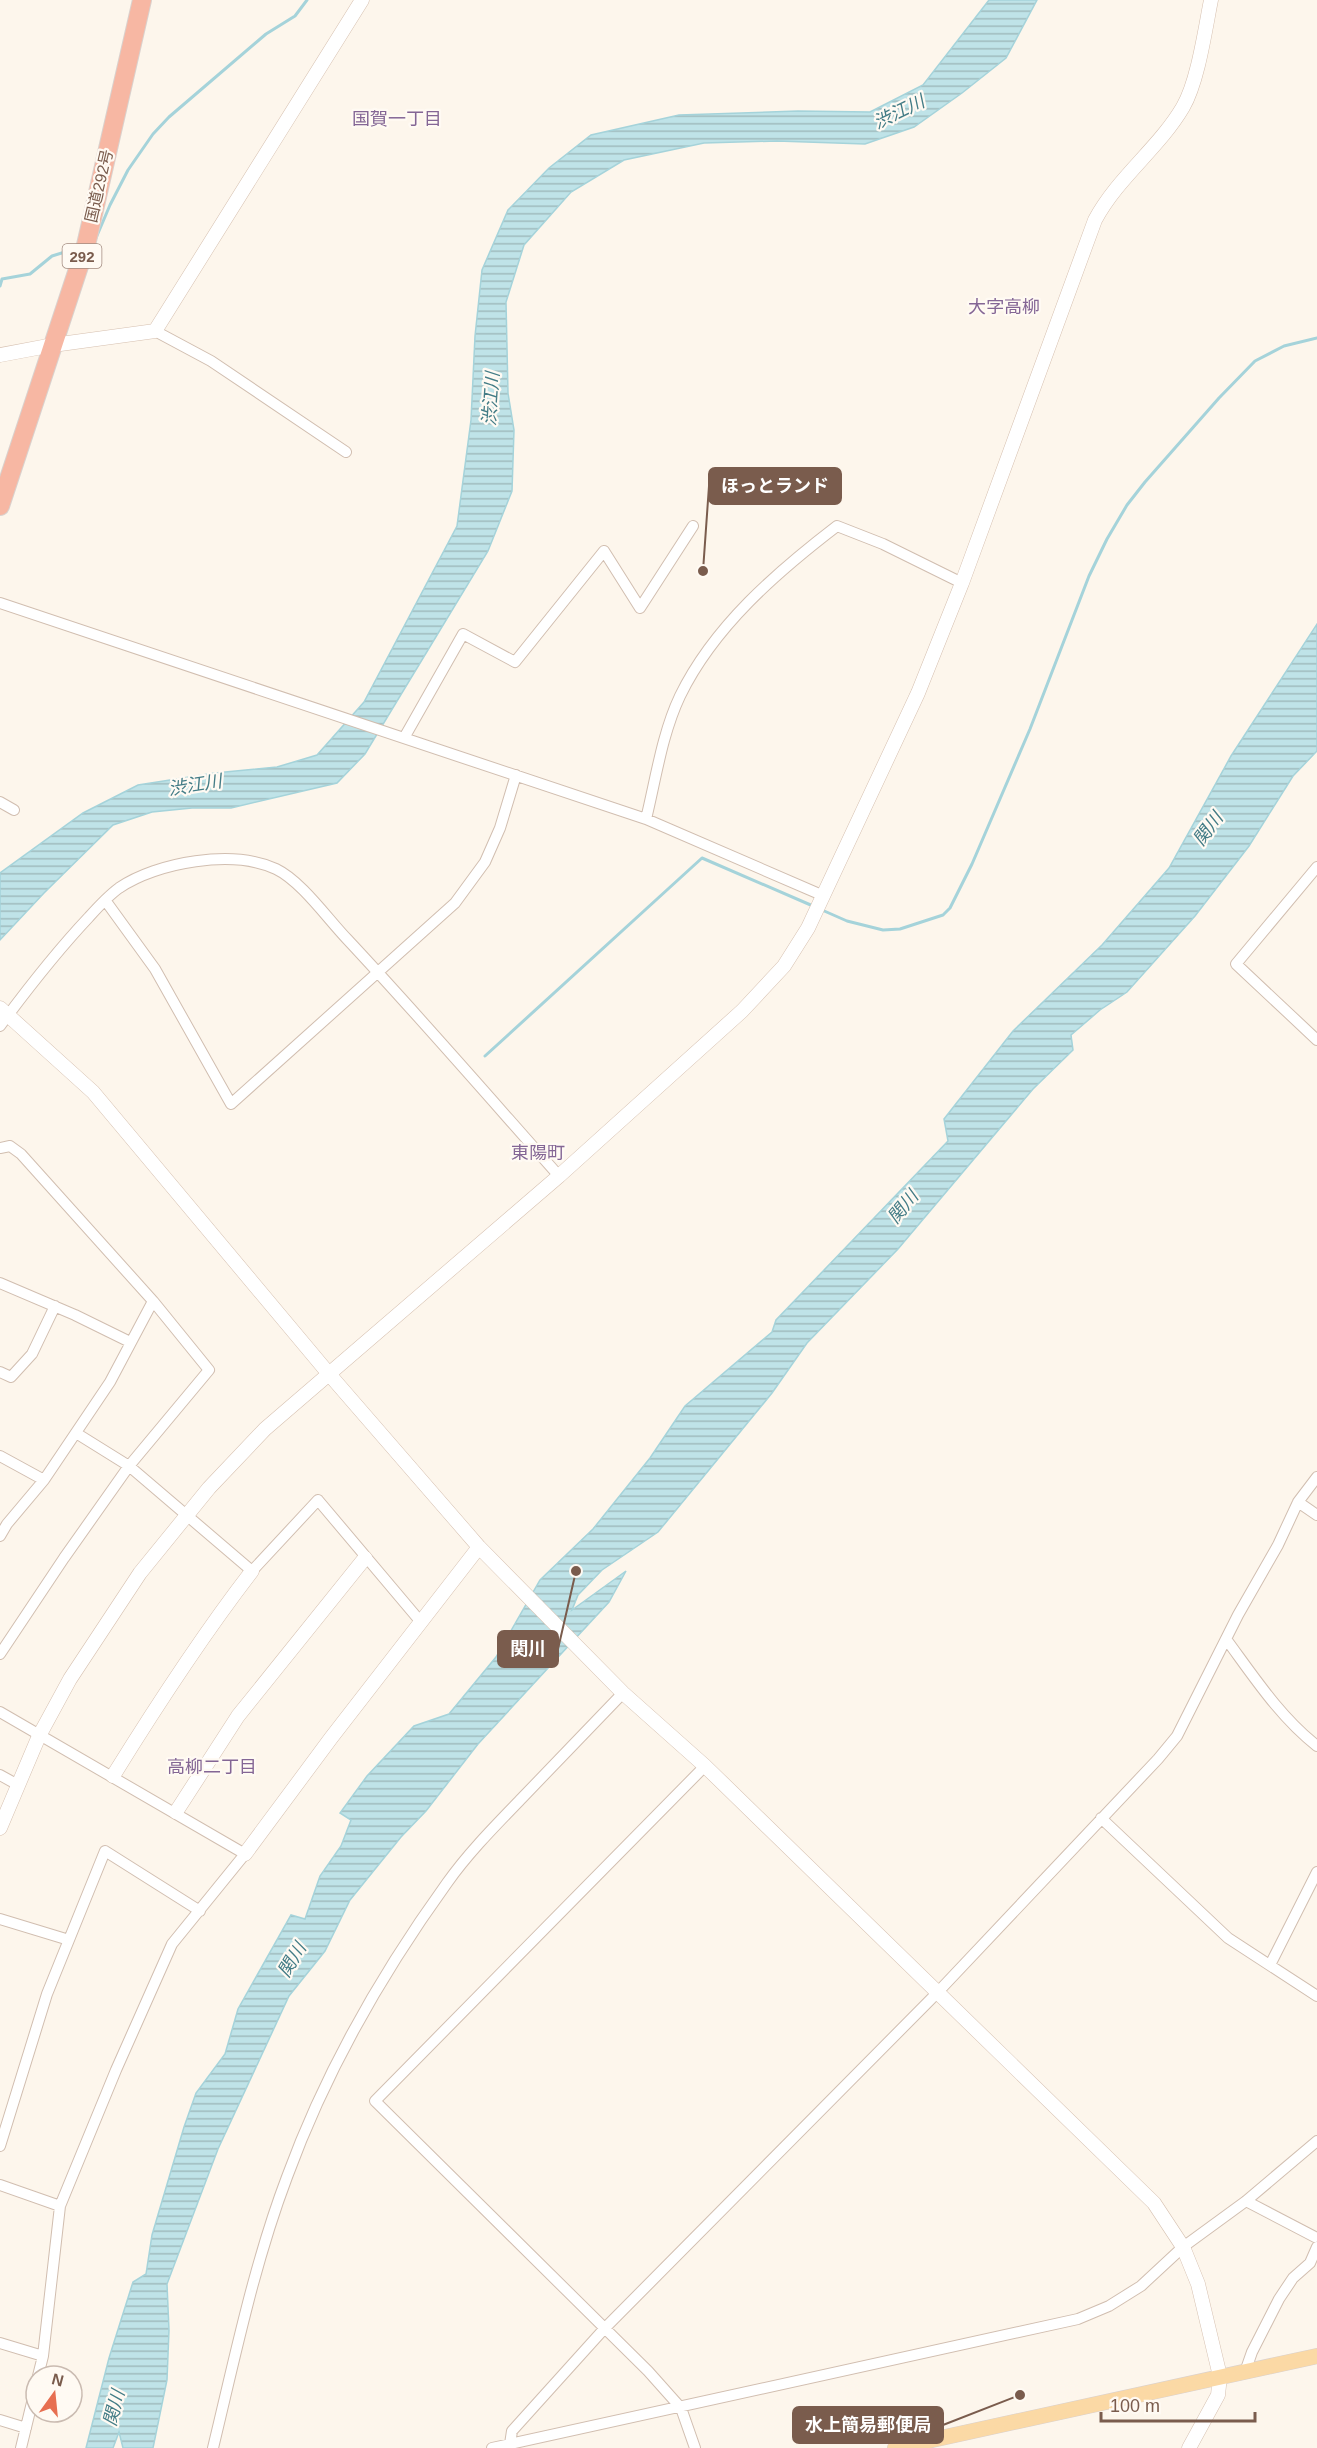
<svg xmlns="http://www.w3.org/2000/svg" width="1317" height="2448" font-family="Arial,'Noto Sans JP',sans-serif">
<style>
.water{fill:url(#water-rules);stroke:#a5d3da;stroke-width:1.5}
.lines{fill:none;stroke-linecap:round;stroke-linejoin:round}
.stream{stroke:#a5d3da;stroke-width:3}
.street-casing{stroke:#d1beb0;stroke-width:12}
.secondary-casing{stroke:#d6c0b0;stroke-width:15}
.primary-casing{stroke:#dad1cd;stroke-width:16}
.highway-casing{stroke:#dad1cd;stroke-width:20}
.street{stroke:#fff;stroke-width:10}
.secondary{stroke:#fff;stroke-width:14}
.primary{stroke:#fbd9a5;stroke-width:15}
.highway{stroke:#f7b7a3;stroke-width:18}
.labels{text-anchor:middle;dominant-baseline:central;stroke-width:4.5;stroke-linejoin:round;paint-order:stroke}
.shield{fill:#fffaf3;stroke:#a28b7f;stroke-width:1.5}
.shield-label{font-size:15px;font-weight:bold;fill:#7a5c4d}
.street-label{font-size:16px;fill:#7a5c4d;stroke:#fffaf3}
.water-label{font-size:18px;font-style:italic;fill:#437c86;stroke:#fffaf3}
.neighbourhood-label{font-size:18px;fill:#846695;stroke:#fffaf3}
.leader{fill:none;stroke:#7a5c4d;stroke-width:2}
.callout-dot{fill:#7a5c4d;stroke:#fffaf3;stroke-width:2}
.callout{fill:#7a5c4d;stroke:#7a5c4d;stroke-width:2}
.callout-label{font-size:18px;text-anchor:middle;font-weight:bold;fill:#fff}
</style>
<defs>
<pattern id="water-rules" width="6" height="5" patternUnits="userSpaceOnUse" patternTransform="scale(1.5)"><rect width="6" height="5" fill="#bfe3e8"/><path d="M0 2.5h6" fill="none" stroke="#a0bbbe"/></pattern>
</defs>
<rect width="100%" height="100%" fill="#fdf6ec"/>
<path class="water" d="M989,0H1037L1006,58L962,93L914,127L865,144L777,141L704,143L624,160L571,192L524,245L506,302L508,393L514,430L512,491L488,551L365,754L337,783L231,808H192L152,812L113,825L44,893L0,940V873L83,813L138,785L215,773L277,767L317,755L364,702L457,526L471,420L475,336L482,270L508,210L549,168L591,135L679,115L798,111L870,112L923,85Z
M1317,624V751L1293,776L1249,846L1195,916L1127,992L1100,1010L1071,1035L1073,1050L1033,1089L898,1249L807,1343L772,1393L658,1532L602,1570L578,1595L572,1610L626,1571L609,1602L478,1744L426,1811L401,1837L350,1900L325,1951L289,1996L218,2149L167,2284L169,2330L167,2380L153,2448H123L119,2432L113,2448H86L109,2358L133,2282L146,2274L152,2235L184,2127L196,2093L225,2054L238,2009L291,1915L305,1919L320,1876L341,1846L351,1820L340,1813L367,1776L414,1726L449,1714L496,1657L540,1580L593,1529L650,1458L685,1406L772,1332L776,1320L948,1141L944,1119L1013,1031L1102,945L1169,868L1231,756Z"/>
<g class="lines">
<path class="stream" d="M96,238L110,205L128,170L153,134L169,117L266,34L295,16L307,0
M0,286L2,279L30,274L52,256L78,248
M822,910L847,921L883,930L900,929L943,915L950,908L972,864L1030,729L1089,576L1107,539L1127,505L1145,482L1219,398L1255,361L1284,346L1317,338
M485,1056L702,858L813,906"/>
<g class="street-casing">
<path id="street" d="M155,331L211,361L346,452
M0,603L646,819L824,896
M404,738L463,634L515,662L604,551L640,608L693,526
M0,802L14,810
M646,819C656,778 662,734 680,696C714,626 777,572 837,526L883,544L962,583
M1317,867L1236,964L1317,1040
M105,900L155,969L231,1104L455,903L485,862L500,828L516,775
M0,1026C28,988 57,951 89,917C98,907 108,896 119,888C157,862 233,849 276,869C301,881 327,918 347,939C419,1016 489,1097 559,1176
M0,1148L10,1146L21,1154L153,1301L209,1370L129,1466L64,1558L0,1654
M0,1283L75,1315L130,1342
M0,1372L11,1377L32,1354L55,1306
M76,1433L129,1466L252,1571L318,1500L420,1621
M0,1456L44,1480
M1298,1502L1317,1515
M0,1536L7,1524L44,1480L110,1382L153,1301
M1226,1639C1254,1677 1280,1717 1317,1746
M0,1712L245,1854L172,1944L116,2070L60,2206L43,2356L38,2376
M0,1775L18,1785
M1101,1818L1228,1938L1317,1996
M0,1919L69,1940
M1270,1965L1317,1872
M0,2146L47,1994L105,1851L200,1911
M0,2185L60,2206
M1246,2201L1315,2237
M0,2343L43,2356
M1245,2372L1252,2352L1279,2299L1293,2278L1310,2263L1317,2247
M0,2420L26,2428
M510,2444L512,2431L604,2329L937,1993L1158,1759L1177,1736L1238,1615L1278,1545L1298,1502L1317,1477
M21,2448L36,2386
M213,2448C235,2357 254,2264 287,2177C325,2073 382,1973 447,1883C469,1852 496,1825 522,1798C556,1763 589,1728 623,1693
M492,2448L1078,2319L1109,2306L1141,2286L1183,2247L1246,2201L1317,2141
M695,2448L681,2408L648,2371L375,2101L705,1766"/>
</g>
<g class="secondary-casing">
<path id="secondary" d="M0,355L53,345L155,331L362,0
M0,1008L93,1092L329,1374L479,1547L623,1693L705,1766L1154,2203L1183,2247L1198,2284L1220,2376L1218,2395L1189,2448
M113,1776C157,1705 201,1637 252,1571
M176,1812L238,1716L365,1558
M0,1828L39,1736L70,1679L140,1573L209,1488L265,1429L559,1176L742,1011L784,966L808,928L918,693L962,583L1095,220C1118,177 1159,148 1183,107C1198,81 1205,30 1211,0
M245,1854L331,1738L479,1547"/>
</g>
<g class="primary-casing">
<path id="primary" d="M895,2448L1317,2356"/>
</g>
<g class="highway-casing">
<path id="highway" d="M0,506L86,245L142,0"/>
</g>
<use href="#street" class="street"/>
<use href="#secondary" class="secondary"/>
<use href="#primary" class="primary"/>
<use href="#highway" class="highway"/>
</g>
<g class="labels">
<rect class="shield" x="62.5" y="244" width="39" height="24" rx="4.5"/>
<g class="shield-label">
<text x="82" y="256">292</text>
</g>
<g class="street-label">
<text transform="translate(99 186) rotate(-77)">国道292号</text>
</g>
<g class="water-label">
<text transform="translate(899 112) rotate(-26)">渋江川</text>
<text transform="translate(491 399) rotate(-86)">渋江川</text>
<text transform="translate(195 785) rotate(-9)">渋江川</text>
<text transform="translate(1208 829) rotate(-53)">関川</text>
<text transform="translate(903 1207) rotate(-50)">関川</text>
<text transform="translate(292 1960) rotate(-59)">関川</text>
<text transform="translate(114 2408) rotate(-75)">関川</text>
</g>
<g class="neighbourhood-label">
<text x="397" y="119">国賀一丁目</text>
<text x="1004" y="307">大字高柳</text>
<text x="538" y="1153">東陽町</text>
<text x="212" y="1767">高柳二丁目</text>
</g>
</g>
<path class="leader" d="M703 571L709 486M576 1571L558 1649M1020 2395L943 2425"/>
<g class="callout-dot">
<circle cx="703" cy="571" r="6"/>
<circle cx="576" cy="1571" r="6"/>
<circle cx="1020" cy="2395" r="6"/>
</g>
<g class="callout">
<rect x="709" y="468" width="132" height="36" rx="6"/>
<rect x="498" y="1631" width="60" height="36" rx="6"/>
<rect x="793" y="2407" width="150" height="36" rx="6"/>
</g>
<g class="callout-label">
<text x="775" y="492">ほっとランド</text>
<text x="528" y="1655">関川</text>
<text x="868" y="2431">水上簡易郵便局</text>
</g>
<g transform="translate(54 2394) rotate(15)"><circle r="28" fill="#fffaf3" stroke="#cabbb1" stroke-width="1.5"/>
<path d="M0-4.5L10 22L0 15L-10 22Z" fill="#e76f51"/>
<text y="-9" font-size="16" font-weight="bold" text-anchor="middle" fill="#7a5c4d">N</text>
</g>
<path d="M1101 2412v9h154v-9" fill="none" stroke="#7a5c4d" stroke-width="3"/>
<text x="1110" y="2412" font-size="18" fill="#7a5c4d" stroke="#fffaf3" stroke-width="4.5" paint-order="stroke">100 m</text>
</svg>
